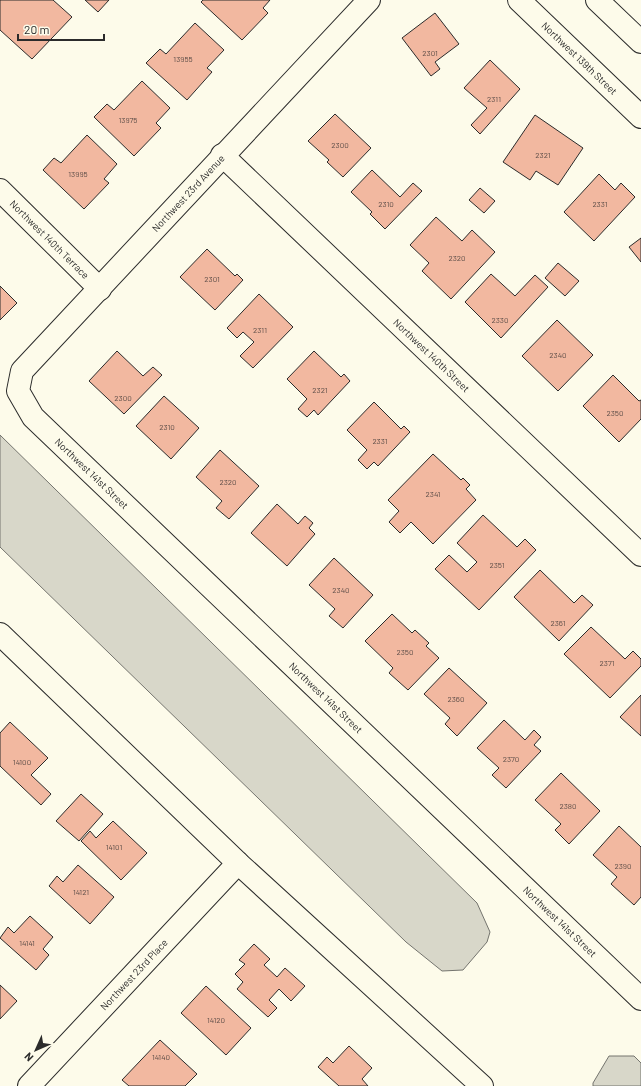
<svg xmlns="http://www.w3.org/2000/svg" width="641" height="1086" font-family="Barlow,sans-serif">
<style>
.water{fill:#d8d7c9;stroke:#74746e}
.building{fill:#f2b8a0;stroke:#2b2b2b}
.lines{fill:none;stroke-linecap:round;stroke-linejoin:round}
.street-casing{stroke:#2b2b2b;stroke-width:24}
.street{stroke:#fdfbea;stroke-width:22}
.labels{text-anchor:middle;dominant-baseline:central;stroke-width:3;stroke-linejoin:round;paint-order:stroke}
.number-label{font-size:8px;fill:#5d4e48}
.street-label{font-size:10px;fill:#2b2b2b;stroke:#fdfbea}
</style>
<rect width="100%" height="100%" fill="#fdfbea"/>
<path class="water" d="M0,435L477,903L490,932L487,942L463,970L442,971L406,942L0,547Z
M609,1056H634L641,1063V1086H593V1083Z"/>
<path class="building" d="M0,0H53L72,17L32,59L0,30Z
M85,0H109L98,12Z
M203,0H270L263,8L268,13L242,40L201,2Z
M435,13L459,44L435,62L440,69L431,76L402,38Z
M195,23L224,50L207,68L212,72L187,100L146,63L160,49L166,54Z
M490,60L520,89L480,134L471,125L487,108L464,88Z
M142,81L170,108L156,123L161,128L134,156L94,117L107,104L114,110Z
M335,114L371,148L343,177L327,162L329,160L308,141Z
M535,115L583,148L558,185L536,171L530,180L503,162Z
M87,135L117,164L104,179L109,183L84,209L43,170L54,158L61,163Z
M372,170L400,197L413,183L422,191L385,229L370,214L372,212L351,192Z
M599,174L615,190L621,183L635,197L594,241L564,212Z
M480,188L495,201L484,213L469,200Z
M436,217L462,241L472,230L495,252L451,299L422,271L429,263L410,245Z
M641,238V262L629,247Z
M207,249L235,276L237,274L243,280L215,310L180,277Z
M558,263L579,281L565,296L545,278Z
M491,274L515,296L535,275L548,287L501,338L465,302Z
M0,286L17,303L0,320Z
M259,294L293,327L253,368L240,356L254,342L243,332L237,338L227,328Z
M557,320L593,355L558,391L522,356Z
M117,351L143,376L153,367L162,375L124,414L89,381Z
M314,351L341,377L344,374L350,381L318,415L314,410L307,417L298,409L307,399L287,379Z
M613,375L639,401L641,400V419L619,442L583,406Z
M164,396L199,428L171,459L136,426Z
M374,402L401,429L404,426L410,432L378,466L374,462L367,469L358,460L367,450L347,430Z
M220,450L259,486L229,519L216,508L222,501L196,477Z
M433,454L461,480L463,478L470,485L466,489L476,500L433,544L411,522L400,533L389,522L399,511L388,500Z
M277,504L298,524L305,516L313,523L309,528L315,534L287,566L251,533Z
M483,515L517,547L525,539L536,550L479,610L435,569L449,555L467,572L477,562L457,543Z
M334,558L373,595L343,628L329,616L335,609L309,585Z
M540,570L574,603L582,595L593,605L559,641L514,597Z
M392,614L412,633L415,630L429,643L426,646L439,658L408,690L389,673L393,668L365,641Z
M591,627L625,659L633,651L641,659V666L610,698L564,654Z
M449,668L487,703L457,736L445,724L450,718L424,694Z
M641,695V736L620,717Z
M504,720L525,740L534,730L541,737L534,745L541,751L506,788L492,775L499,768L477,748Z
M10,722L48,758L31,775L51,794L41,805L0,766V733Z
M561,773L600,811L569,844L555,830L561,824L535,800Z
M81,794L103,814L79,841L56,821Z
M113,821L147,853L121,880L81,841L90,831L96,838Z
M619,826L641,847V897L634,905L611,884L617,877L593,855Z
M78,865L114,897L90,924L49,886L57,876L63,882Z
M30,916L53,937L43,949L49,955L36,970L0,938L8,927L14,933Z
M254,944L270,959L264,965L277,977L285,968L305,986L291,1001L279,989L269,1000L277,1008L268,1017L237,989L243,982L235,974L245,964L239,960Z
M0,985L17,1001L0,1019Z
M206,986L251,1028L226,1055L181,1013Z
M160,1040L197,1074L185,1086H129L122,1080Z
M349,1046L372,1068L362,1079L368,1086H339L318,1067L327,1057L333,1063Z"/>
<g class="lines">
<g class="street-casing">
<g id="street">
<path id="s1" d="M369,0L22,371L18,391L33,417L641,999"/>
<path id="s2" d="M519,0L641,117"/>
<path d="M597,0L641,42"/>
<path id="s3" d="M222,155L641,555"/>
<path id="s4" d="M0,190L100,289"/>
<path d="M0,634L238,863L482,1086"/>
<path id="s5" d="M29,1086L238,863"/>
</g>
</g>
<use href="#street" class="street"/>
</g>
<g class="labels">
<g class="number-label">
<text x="430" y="53">2301</text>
<text x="183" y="59">13955</text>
<text x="494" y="99">2311</text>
<text x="128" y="120">13975</text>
<text x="340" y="145">2300</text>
<text x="543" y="155">2321</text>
<text x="78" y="174">13995</text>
<text x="386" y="204">2310</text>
<text x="600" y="204">2331</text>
<text x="457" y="258">2320</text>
<text x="212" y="279">2301</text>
<text x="500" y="320">2330</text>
<text x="260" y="330">2311</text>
<text x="558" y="355">2340</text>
<text x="320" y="390">2321</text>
<text x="123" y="398">2300</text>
<text x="615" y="413">2350</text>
<text x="167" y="427">2310</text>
<text x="380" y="441">2331</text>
<text x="228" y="482">2320</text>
<text x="433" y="494">2341</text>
<text x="497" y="565">2351</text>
<text x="341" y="590">2340</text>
<text x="558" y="623">2361</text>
<text x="405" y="652">2350</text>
<text x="607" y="663">2371</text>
<text x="456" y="699">2360</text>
<text x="511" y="759">2370</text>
<text x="22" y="762">14100</text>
<text x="568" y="806">2380</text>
<text x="114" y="847">14101</text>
<text x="623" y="866">2390</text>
<text x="81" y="892">14121</text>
<text x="27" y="943">14141</text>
<text x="216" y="1020">14120</text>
<text x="161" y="1057">14140</text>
</g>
<g class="street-label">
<text stroke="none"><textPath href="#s2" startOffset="84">Northwest 139th Street</textPath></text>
<text transform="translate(188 193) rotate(-47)">Northwest 23rd Avenue</text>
<text stroke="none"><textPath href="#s4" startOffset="70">Northwest 140th Terrace</textPath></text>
<text stroke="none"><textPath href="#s3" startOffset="290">Northwest 140th Street</textPath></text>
<text stroke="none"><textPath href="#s1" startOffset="640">Northwest 141st Street</textPath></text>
<text stroke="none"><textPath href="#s1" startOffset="964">Northwest 141st Street</textPath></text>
<text stroke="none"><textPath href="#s1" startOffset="1288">Northwest 141st Street</textPath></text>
<text stroke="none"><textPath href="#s5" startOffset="153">Northwest 23rd Place</textPath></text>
</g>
</g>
<g transform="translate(36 1050) rotate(225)" stroke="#fdfbea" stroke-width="3" paint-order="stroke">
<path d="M0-3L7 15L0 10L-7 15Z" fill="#2b2b2b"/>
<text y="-6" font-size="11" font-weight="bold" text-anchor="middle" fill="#2b2b2b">N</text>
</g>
<path d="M18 34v6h86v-6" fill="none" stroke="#2b2b2b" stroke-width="2"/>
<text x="24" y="34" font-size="12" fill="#2b2b2b" stroke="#fdfbea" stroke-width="3" paint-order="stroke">20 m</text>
</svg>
